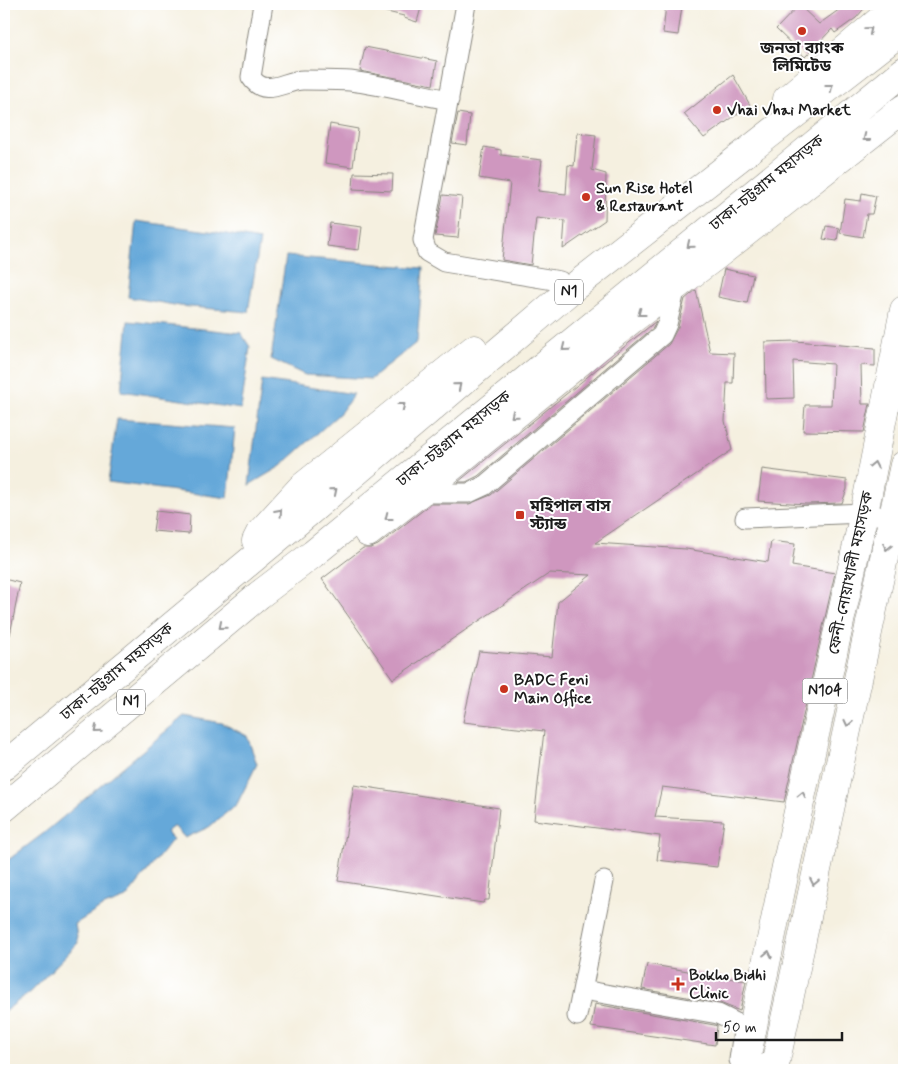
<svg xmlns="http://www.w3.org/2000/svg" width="908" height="1074" font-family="Mynerve,'Noto Sans Bengali',sans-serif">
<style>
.water{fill:#65a8d9;stroke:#40627a}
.building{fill:#cf97bf}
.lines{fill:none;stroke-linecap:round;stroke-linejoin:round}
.minor-casing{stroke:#88867e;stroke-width:21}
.highway-casing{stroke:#88867e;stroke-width:29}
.minor{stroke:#fff;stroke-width:19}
.highway{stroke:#fff;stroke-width:28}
.oneway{stroke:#999}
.poi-dot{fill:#c8321e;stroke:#fff;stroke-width:2}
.labels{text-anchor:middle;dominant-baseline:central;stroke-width:4;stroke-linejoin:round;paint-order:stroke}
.shield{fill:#fff;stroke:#606060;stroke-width:1}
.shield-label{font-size:15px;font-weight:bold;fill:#1c1c1c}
.poi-label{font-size:16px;font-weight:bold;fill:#1c1c1c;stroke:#fff;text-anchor:start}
.street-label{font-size:16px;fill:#1c1c1c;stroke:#fff}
</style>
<rect width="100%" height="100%" fill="#fff"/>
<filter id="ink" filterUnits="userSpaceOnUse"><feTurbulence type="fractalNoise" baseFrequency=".02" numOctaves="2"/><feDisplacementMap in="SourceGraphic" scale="10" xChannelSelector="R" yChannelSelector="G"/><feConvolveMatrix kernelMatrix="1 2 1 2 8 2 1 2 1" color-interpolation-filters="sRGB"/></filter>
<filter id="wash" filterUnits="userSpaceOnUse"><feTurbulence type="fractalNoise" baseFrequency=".0096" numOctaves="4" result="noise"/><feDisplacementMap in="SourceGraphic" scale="20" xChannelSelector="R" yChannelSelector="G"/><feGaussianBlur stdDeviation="1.12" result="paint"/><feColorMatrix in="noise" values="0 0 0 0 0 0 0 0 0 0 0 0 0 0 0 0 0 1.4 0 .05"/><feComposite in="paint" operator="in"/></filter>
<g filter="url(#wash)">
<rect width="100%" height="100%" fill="#f5f0e0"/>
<path class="water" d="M136,221L216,232L260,240L248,312L180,306L128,297Z
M286,256L423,268L417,342L371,379L305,375L271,359Z
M128,321L241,333L250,347L241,409L121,391Z
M262,380L354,394L340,413L281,466L249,485Z
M117,419L235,428L228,498L108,482Z
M184,716L222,723L247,736L257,764L237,804L209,827L185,838L174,826L166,832L173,839L126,898L102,907L75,924L78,943L31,991L4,1012V863L44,833Z"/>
<g id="blocks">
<path class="building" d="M374,4H422L417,22L404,18V16L374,9Z
M666,4L682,6L678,35L663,33Z
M847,4H868L856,18L835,33L832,29L805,57L776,29L799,5L819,24Z
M365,47L437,61L433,85L360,71Z
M733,75L750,105L704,138L684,114Z
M458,113L470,115L467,145L452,143Z
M330,124L358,129L353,167L325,163Z
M577,133L596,135L592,170L606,174L605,220L563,249L565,221L536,218L531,265L502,260L510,183L479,178L484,147L501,150V155L542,160L538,191L566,194L568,165L574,166Z
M354,173L393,174L392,191L353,189Z
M862,193L876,196L872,214H867L863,237L840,233L845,199L861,201Z
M443,195L462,197L458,238L435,236Z
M330,223L362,227L359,250L327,246Z
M826,226L839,228L837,241L823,239Z
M724,269L753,275L747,303L718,297Z
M696,290L710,352L734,353L733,383H727L725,421L732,450L595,543L686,549L768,562L771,541L795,544L792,566L835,573L784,802L662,787L655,817L724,821L717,867L657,860L660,836L534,820L544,731L463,722L479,651L552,657L558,602L591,575L550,573L393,679L322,579L363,548H371L378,545L431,504H469L491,495L669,344L678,327L685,299Z
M656,321L653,328L478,476L466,482H458Z
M796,341L875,348V366L861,365L862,404H870L864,432L803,431L805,405H831L833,364L793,361L794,398L766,399L765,342Z
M762,469L847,480V489L842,503L806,504L758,501Z
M156,511L190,515L189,534L153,531Z
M4,579L20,583L10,635H4Z
M354,785L499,808L489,900H485L483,903L338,881Z
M647,964L746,981L740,1011L720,1003L642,989Z
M595,1004L714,1025L717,1026L715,1045L591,1027Z"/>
</g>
</g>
<g filter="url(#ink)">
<use href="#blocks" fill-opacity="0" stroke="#88867e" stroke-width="1"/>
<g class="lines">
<g class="minor-casing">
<path id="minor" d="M263,4L251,77C265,99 285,80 303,80C319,80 335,80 350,81C383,85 416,94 449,100
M466,4L423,240L427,252L444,262L560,281
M419,493H469L484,486L662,335L667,324L676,287
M745,518L864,513L876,515
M583,990L718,1014L742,1026L743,1031L739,1060L746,1057V1069L776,1060
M577,1016L604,881"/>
</g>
<g class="highway-casing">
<path id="highway" d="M787,99L899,4
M368,533L426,488L631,320L717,255L904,108
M256,541L260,533L301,488L474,349
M4,766L309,512L574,287L904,29
M4,808L259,595L313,554L904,71
M744,1070L788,857L864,513L904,310
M774,1070L904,465"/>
</g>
<use href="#minor" class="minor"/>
<use href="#highway" class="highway"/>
</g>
<defs><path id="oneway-chevron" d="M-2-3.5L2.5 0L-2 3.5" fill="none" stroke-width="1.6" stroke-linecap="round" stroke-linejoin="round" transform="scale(1.25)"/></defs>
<g class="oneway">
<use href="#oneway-chevron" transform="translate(869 30) rotate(-40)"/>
<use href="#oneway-chevron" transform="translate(830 87) rotate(-38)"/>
<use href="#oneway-chevron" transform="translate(866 138) rotate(142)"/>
<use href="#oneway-chevron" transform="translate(690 245) rotate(141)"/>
<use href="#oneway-chevron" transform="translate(641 313) rotate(143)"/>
<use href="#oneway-chevron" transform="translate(565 348) rotate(141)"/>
<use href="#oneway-chevron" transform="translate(458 386) rotate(-40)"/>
<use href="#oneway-chevron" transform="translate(402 406) rotate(-38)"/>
<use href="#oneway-chevron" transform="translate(514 415) rotate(141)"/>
<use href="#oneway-chevron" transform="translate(874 465) rotate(-79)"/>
<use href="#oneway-chevron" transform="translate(334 491) rotate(-40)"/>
<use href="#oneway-chevron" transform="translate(279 512) rotate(-48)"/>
<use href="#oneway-chevron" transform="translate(388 517) rotate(142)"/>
<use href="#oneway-chevron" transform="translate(887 547) rotate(103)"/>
<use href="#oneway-chevron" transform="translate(222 626) rotate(140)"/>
<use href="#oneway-chevron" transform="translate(848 723) rotate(103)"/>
<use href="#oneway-chevron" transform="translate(97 730) rotate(140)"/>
<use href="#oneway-chevron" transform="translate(802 795) rotate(-77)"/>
<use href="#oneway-chevron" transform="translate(814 882) rotate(102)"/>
<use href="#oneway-chevron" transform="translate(768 954) rotate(-78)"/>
</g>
</g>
<g class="poi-dot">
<circle cx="802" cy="31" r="5"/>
<circle cx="717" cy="110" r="5"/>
<circle cx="586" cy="197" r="5"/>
<rect x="515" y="510" width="10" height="10" rx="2.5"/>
<circle cx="504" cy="689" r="5"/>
<path d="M675.5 976.5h5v5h5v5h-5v5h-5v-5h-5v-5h5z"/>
</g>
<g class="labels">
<g class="shield">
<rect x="555" y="279.5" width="28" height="25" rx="4"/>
<rect x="802.5" y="678.5" width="45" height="25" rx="4"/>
<rect x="117" y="689.5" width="28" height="25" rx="4"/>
</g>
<g class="shield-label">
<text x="569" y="292">N1</text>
<text x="825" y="691">N104</text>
<text x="131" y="702">N1</text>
</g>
<g class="poi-label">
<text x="802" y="48" text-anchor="middle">জনতা ব্যাংক<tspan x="802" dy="18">লিমিটেড</tspan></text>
<text x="727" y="110">Vhai Vhai Market</text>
<text x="596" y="188">Sun Rise Hotel<tspan x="596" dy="18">&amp; Restaurant</tspan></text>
<text x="530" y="506">মহিপাল বাস<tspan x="530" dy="18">স্ট্যান্ড</tspan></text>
<text x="514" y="680">BADC Feni<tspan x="514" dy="18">Main Office</tspan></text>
<text x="689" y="975">Bokho Bidhi<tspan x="689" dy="18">Clinic</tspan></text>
</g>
<g class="street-label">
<text transform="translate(767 183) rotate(-39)">ঢাকা-চট্টগ্রাম মহাসড়ক</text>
<text transform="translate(454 439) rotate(-39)">ঢাকা-চট্টগ্রাম মহাসড়ক</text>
<text transform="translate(851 573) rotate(-78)">ফেনী-নোয়াখালী মহাসড়ক</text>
<text transform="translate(117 672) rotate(-40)">ঢাকা-চট্টগ্রাম মহাসড়ক</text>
</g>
</g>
<rect width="908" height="1074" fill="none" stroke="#fff" stroke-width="20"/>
<path d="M716 1032v8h126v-8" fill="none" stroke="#1c1c1c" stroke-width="2.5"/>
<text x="723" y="1032" font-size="15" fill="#1c1c1c" stroke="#ffffff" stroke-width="4" paint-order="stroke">50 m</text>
</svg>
